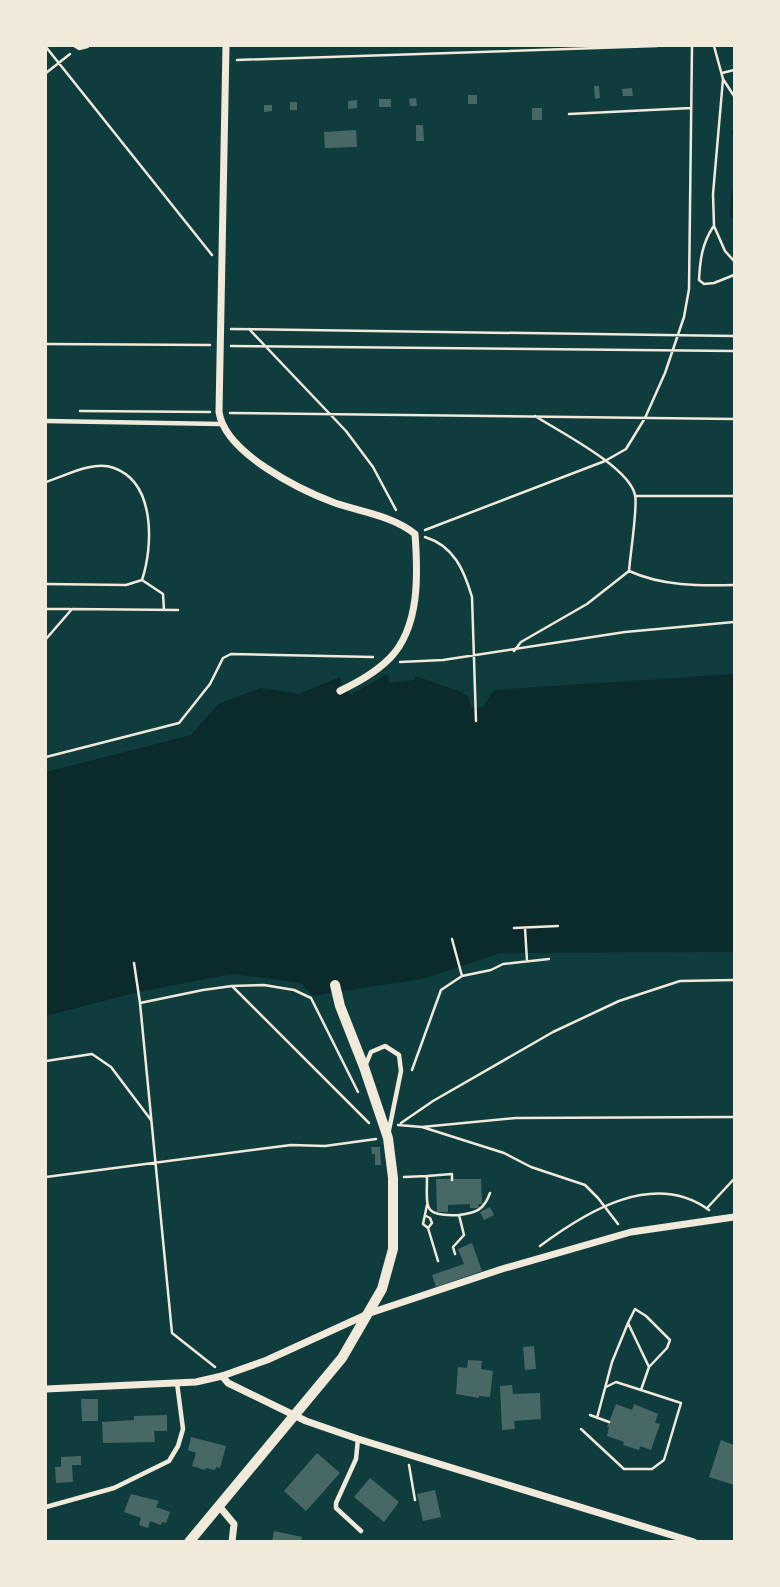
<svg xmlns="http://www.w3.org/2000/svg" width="780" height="1587" font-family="'Public Sans',sans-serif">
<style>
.water{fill:#0a2a2b}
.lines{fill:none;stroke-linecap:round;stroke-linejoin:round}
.stream{stroke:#0a2a2b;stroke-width:4.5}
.building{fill:#486865}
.path{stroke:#f1e9da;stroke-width:2.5}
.service{stroke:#f1e9da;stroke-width:4.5}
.minor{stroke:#f1e9da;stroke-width:7}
.tertiary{stroke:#f1e9da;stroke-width:10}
</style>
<rect width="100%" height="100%" fill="#0f3d3e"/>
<path class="water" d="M388,674L389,683L414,680L415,676L459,691L469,697L471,708L483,707L494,690L734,674V952L500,953L426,978L313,996L301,983L232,974L138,992L46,1016V772L191,735L218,704L261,688L299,694L340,677L342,684L338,686L341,694L348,691L350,695Z"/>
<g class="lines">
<path class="stream" d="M734,132V134
M734,192L732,213L734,218"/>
</g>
<path class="building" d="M594,86H599L600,98L595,99Z
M632,88L633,96H623L622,89Z
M468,95H477V104H468Z
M416,98L417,106H410L409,99Z
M379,99H391V107H379Z
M357,100V108L348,109V101Z
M290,102H297V110H290Z
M264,105H272V111L264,112Z
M532,108H542V120H532Z
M416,125H423L424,141H416Z
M356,130L357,147L325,148L324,132Z
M371,1147H380L381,1165H375V1154H372Z
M436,1179H481L482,1204H478L479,1208H470V1204L448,1205V1212H437Z
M490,1207L494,1215L484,1220L480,1212Z
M472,1243L482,1271L436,1287L432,1275L464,1264L458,1249Z
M534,1346L536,1369L525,1370L523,1347Z
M468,1360L482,1361L481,1369L493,1371L490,1397L479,1396V1398L456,1394L458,1367L467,1368Z
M512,1385L513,1394L540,1393L541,1419L514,1421L515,1429L502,1430L500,1386Z
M81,1399H98V1421H82Z
M616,1404L632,1410L634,1404L658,1414L655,1423L660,1424L651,1450L640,1446L639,1450L623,1445L624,1442L607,1436L609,1427H607Z
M167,1415V1431H154L155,1442L103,1443L102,1422L134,1420V1416Z
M191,1437L226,1446L220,1468L216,1467L215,1470L206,1468L205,1470L192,1466L196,1453L188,1450Z
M721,1440L734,1445V1485L709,1477Z
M317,1453L340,1473L306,1511L284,1491Z
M81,1456V1465H72L73,1482L56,1483L55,1467H61V1457Z
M370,1478L399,1502L384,1522L354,1497Z
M435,1490L441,1517L423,1521L417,1494Z
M131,1494L159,1501L156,1507L170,1512L166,1523L162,1522L161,1525L150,1521L148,1528L139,1525L141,1518L124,1512Z
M274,1531L302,1537L301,1542H272Z"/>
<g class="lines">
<path class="path" d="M714,46L723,79L734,96
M46,47L212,255
M237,60L657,46
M46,73L70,54
M722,73L734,70
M723,79L713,194L714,226L725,251L734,261
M569,114L691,108
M713,227C702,244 700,260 699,280L704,284L714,283L734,275
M231,329L734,336
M249,329L346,431L373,467L396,510
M46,344L210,345
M231,346L734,351
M80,411L210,412
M230,413L734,419
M46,482C65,476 93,460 114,468C156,483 153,547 142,580L163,594L164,610
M636,496H734
M425,530L605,461L626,449L645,418L665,373L684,317L689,289L692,46
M425,537C454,546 464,570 472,597L476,721
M629,571C662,586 699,586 734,585
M46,584L126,585L142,580
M46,609H70
M46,639L72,609L178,610
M514,651L521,642L587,604L629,571C630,556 638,506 635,495C629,467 560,432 535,416
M400,662L443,660L625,632L734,622
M46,757L179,723L210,684L223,658L231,654L373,657
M514,928L558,926
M525,928L527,961
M134,963L140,1003L172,1333L215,1367
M462,976L491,970L503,964L549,959
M232,986L264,985L294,990L311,998L358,1092
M140,1003L203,990L232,986L369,1123
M46,1061L92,1054L111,1067L151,1120
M412,1070L441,990L462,976L452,939
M401,1123L433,1101L553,1032L619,1001L680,981L734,980
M398,1125L422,1127L504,1153L531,1167L585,1185L598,1198L618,1224
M422,1127L516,1118L734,1117
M427,1176L452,1174V1180
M46,1177L291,1145L325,1146L376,1139
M404,1177L427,1176C427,1208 422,1217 459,1215L464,1235L453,1247L455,1254
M427,1205L423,1224L428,1228L438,1261
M708,1207L734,1179
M459,1215C476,1213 484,1210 490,1193
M426,1216L430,1218L432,1223L428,1228
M540,1246C587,1211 654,1170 709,1210
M606,1387L616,1382L641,1390L642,1387L649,1367L628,1323L635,1309L646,1316L670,1340L667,1348L649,1367
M590,1415L609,1422
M597,1418L612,1362L628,1323
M581,1429L624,1469H652L664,1460L681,1403L641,1390
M409,1465L415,1500"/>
<path class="service" d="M76,46L79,48L87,46
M46,421L221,424
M366,1064L371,1052L385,1046L399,1055L401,1071L389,1130
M358,1439L356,1459L336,1503V1508L361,1531
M46,1507L114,1488L169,1461L178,1446L183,1429L177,1383"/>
<path class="minor" d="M226,46L219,412C225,453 300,490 335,503C362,512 393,516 415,534C418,574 420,627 390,658C375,673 358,682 340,691
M222,1376L228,1383L306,1421L358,1439L694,1542
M46,1389L196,1382L222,1376L267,1360L370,1313L502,1269L631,1232L734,1217
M219,1506L234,1524L232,1542"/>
<path class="tertiary" d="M189,1542L342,1358L382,1289L393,1249V1178L388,1138L364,1067L340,1006L335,985"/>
</g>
<rect width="780" height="1587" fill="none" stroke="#f1e9da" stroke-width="94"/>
</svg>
